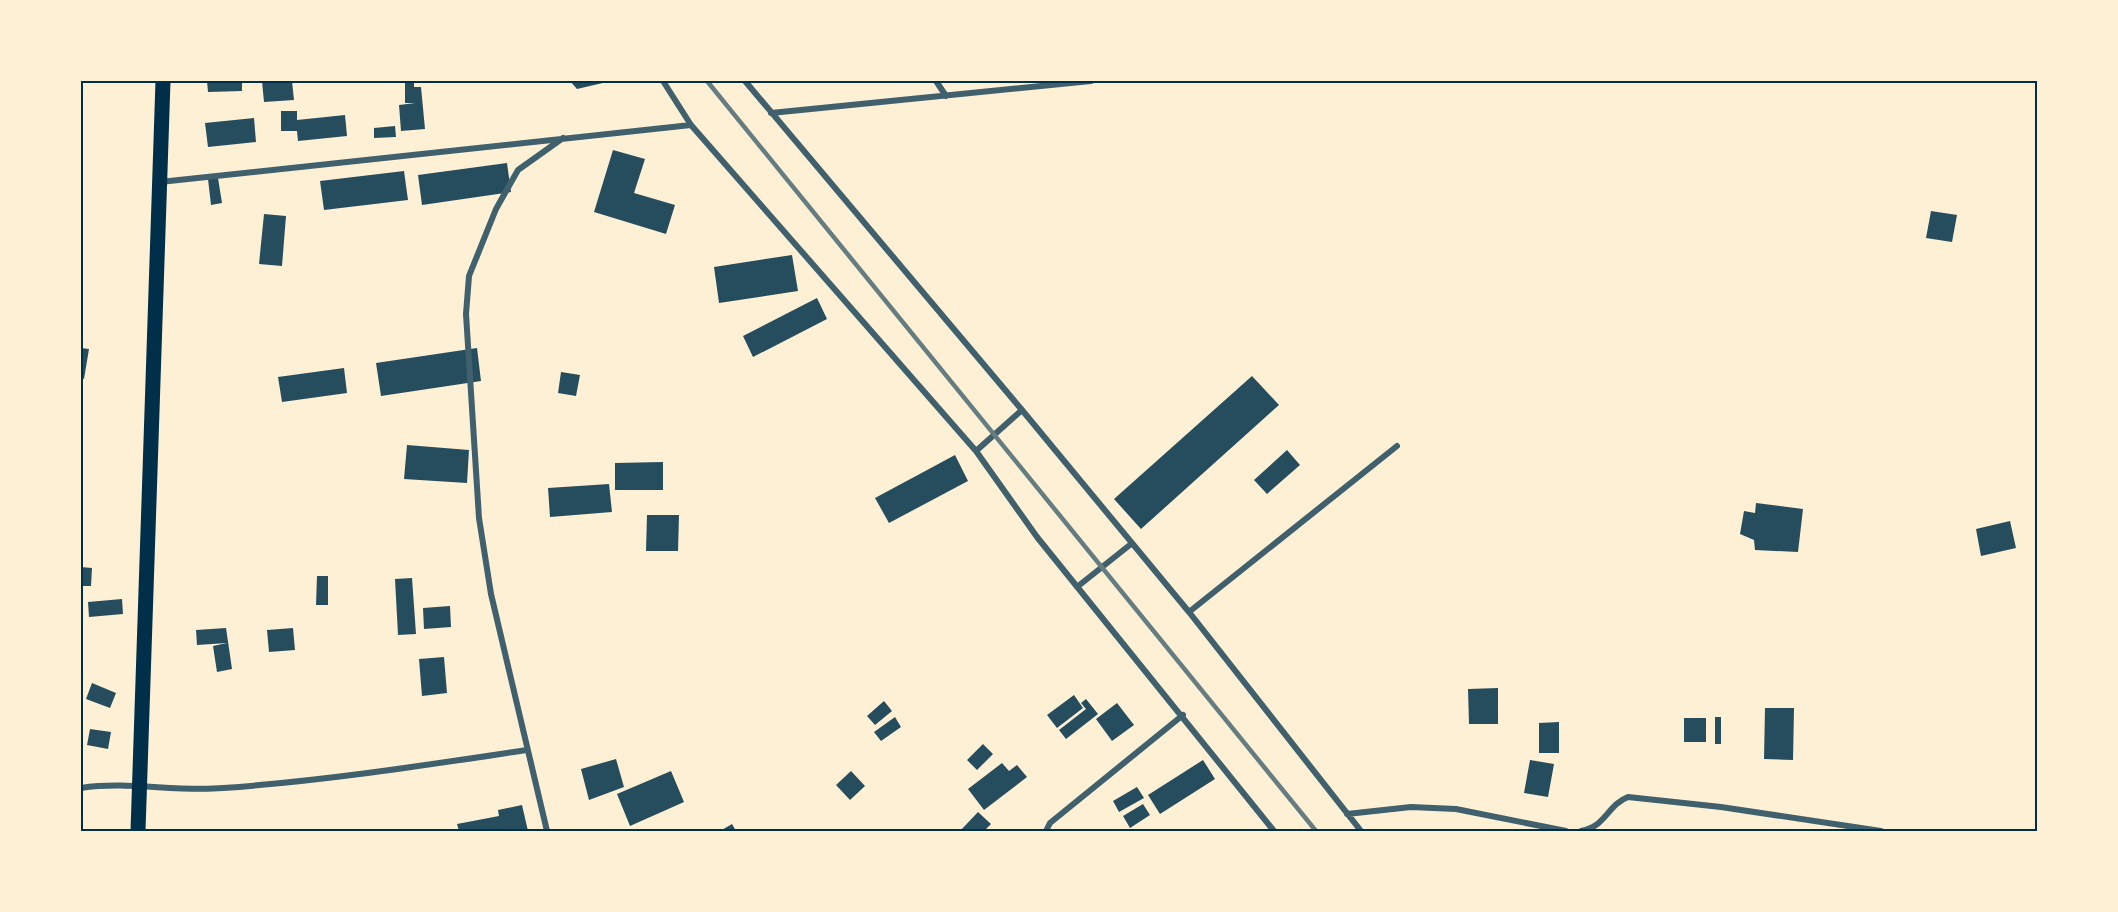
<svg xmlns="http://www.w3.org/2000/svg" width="2118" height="912" font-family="'Fira Sans',sans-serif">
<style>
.building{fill:#264d5e}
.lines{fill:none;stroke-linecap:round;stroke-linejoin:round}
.minor{stroke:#3f606c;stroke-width:6}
.primary{stroke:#003049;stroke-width:15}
.rail{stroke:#657d81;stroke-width:4.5}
.neatline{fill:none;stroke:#003049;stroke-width:2}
</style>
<rect width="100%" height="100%" fill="#fdf0d5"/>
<path class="building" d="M207,81H242V91L208,92Z
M262,81H292L294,100L264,102Z
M405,81H414V87H421L425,129L401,131L399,105L415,103H405Z
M570,81H606L607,82L577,89Z
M281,111H297V120L345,115L347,136L298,141L297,131H281Z
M254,118L256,142L208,147L205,123Z
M395,126L396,137L374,138V128Z
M613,150L645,159L634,193L675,205L666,234L594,212Z
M507,163L511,192L422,205L418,175Z
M404,171L408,200L324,210L320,181Z
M218,178L222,203L211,205L208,179Z
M1931,211L1957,215L1952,242L1926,238Z
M264,214L286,216L282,266L259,264Z
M792,255L798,291L719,303L714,267Z
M817,298L827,319L753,357L743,336Z
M81,348L89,349L84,379L81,378Z
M477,348L481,381L381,396L376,363Z
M344,368L347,393L282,402L278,377Z
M561,372L580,375L576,396L558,393Z
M1252,376L1279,405L1141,529L1114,499Z
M407,445L469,450L467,483L404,479Z
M1287,450L1300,465L1267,494L1254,480Z
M955,455L968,481L889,523L875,498Z
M663,462V490H615V463Z
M609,484L612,512L550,517L548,488Z
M1756,503L1803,509L1798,552L1755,550L1754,540L1740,534L1744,511L1755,513Z
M647,515H679L678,551H646Z
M2010,521L2016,548L1981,556L1976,529Z
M81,567L92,568L91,586H81Z
M317,576H328V605H316Z
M412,578L416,634L398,635L395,579Z
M122,599L123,614L89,617L88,602Z
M450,606L451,627L424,629L423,608Z
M226,628L232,669L217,672L213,646L227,643L197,645L196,630Z
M293,628L295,650L269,652L267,630Z
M444,657L447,693L422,696L419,659Z
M92,683L116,693L110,708L86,699Z
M1498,688V724H1469L1468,689Z
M1074,695L1083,708L1057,728L1047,715Z
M1086,699L1098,714L1066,739L1059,730L1086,709L1081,703Z
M884,701L892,711L875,725L867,716Z
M1117,703L1134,725L1112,741L1096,719Z
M1765,708H1794L1793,760L1764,759Z
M895,717L901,727L881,741L874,732Z
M1715,717H1721V744H1715Z
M1684,718H1706V742H1684Z
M1559,722V753H1539V723Z
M90,729L111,732L108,749L87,745Z
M983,744L993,754L977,770L967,760Z
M616,759L624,787L589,800L581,769Z
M1203,760L1215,779L1160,814L1148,795Z
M1530,760L1554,764L1548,797L1524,793Z
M1002,763L1009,771L1017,765L1027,777L984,810L968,789Z
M671,771L684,802L630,826L617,794Z
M851,771L865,786L850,800L836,785Z
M1137,787L1144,798L1119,812L1113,801Z
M1143,804L1150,815L1130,828L1123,816Z
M522,805L528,831H459L457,824L499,816L498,810Z
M978,812L991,824L984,831H960Z
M732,824L736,831H720Z"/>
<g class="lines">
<path class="minor" d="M663,81L691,125L976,451L1037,537L1274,831
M745,81L1022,410L1189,612L1361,831
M936,81L946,96
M771,113L1091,81
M160,182L691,125
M976,451L1022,410
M1077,587L1131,544
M1189,612L1397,446
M81,788C128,781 175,792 223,788C324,781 426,765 527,750
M1347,814L1411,807L1456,809L1566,831
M547,831L491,594L479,518L466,314L469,276L496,209L518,170L563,138
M1046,831L1050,823L1183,715
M1581,831C1607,826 1607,805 1628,797L1721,807L1881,831"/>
<path class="primary" d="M138,831L163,81"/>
<path class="rail" d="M707,81L1316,831"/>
</g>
<rect width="2118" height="912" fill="none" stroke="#fdf0d5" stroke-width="165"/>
<rect x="82" y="82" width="1954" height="748" class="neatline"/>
</svg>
